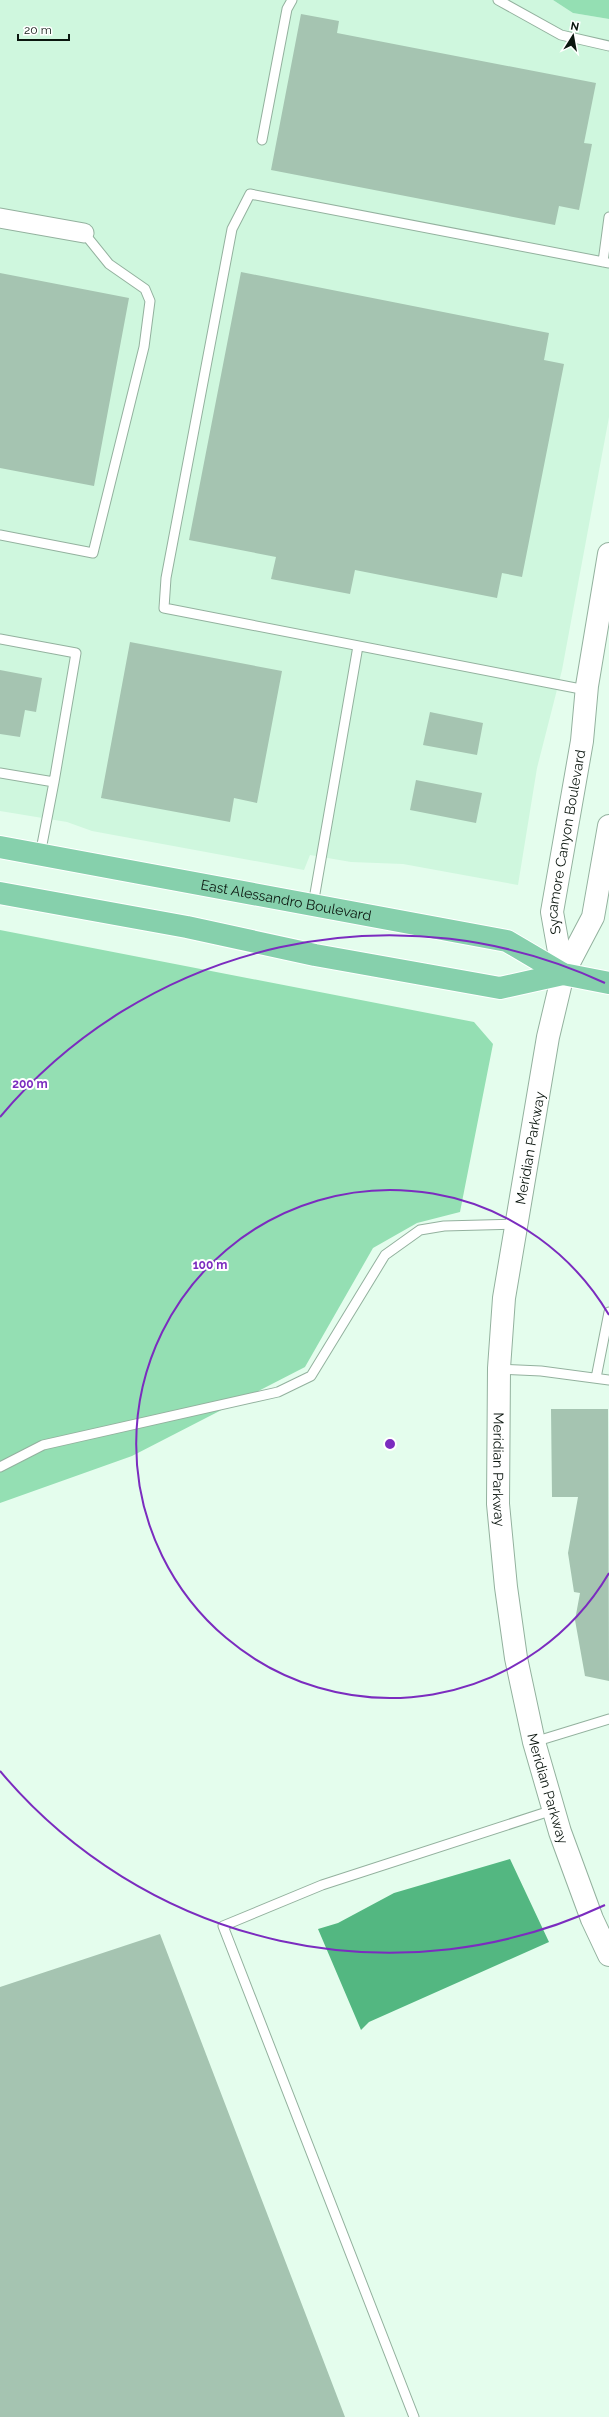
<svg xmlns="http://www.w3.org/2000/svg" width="609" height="2417" font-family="Raleway,sans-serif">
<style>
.built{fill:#cff7de}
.green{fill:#94dfb3}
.water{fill:#53b781}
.building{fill:#a5c4b1}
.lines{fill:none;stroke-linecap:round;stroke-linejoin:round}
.lane-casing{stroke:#93b19e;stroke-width:11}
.street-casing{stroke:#93b19e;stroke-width:21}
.secondary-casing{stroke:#93b19e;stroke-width:24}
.primary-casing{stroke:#fff;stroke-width:24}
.lane{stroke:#fff;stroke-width:9}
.street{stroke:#fff;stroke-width:19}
.secondary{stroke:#fff;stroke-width:22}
.primary{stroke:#86d0ac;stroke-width:22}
.ring{fill:none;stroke:#7b2cbf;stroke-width:2}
.labels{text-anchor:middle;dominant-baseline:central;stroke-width:4;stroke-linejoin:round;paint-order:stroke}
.street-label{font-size:14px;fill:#0b160f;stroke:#fff}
.centre{fill:#7b2cbf;stroke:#fff;stroke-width:2}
.ring-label{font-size:12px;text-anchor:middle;font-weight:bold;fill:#7b2cbf;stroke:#fff;stroke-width:4;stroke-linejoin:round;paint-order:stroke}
</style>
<rect width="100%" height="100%" fill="#e4fded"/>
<path class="built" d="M0,0H553L573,13L609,19V417L562,670L537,768L518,885L403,864L351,862L310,855L304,870L92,831L67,822L0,811Z"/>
<path class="green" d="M553,0H609V19L573,13Z
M0,930L474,1022L493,1044L460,1212L417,1223L373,1248L305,1367L132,1456L0,1503Z"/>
<path class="water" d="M510,1859L549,1942L369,2022L361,2030L318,1929L338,1923L394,1893Z"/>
<path class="building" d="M301,14L339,21L337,33L596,83L584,143L592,144L579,210L559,206L555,225L271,170Z
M241,272L549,333L544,360L564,364L522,577L502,573L497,598L355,570L350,594L271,579L276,557L189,540Z
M0,273L129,298L94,486L0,468Z
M130,642L282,671L257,803L234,798L230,822L101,798Z
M0,670L42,678L36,712L25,710L20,737L0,734Z
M430,712L483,723L477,755L423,745Z
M416,780L482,793L476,823L410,810Z
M551,1409H608L609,1681L585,1676L575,1620L580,1593L574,1592L568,1553L578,1497H552Z
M160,1934L345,2417H0V1987Z"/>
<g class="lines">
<g class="lane-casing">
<path id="lane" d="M498,0L561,35L609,46
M262,140L287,9L292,0
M603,262L609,217
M0,535L93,553L144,347L150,301L145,289L109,264L84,233
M0,639L76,653L54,782
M586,690L164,608L166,578L232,229L250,194L609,263
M0,773L54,782L40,855
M313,905L358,646
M499,1369L541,1371L609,1380
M596,1378L609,1312
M0,1467L43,1445L278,1392L311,1376L385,1255L420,1230L444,1226L517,1224
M534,1742L609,1719
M414,2417L223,1926L322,1885L553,1810"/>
</g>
<g class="street-casing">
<path id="street" d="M0,218L84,233"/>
</g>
<g class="secondary-casing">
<g id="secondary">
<path id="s1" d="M609,826L593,917L563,974L548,1037L504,1298L499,1368L498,1504L506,1587L516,1658L534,1742L560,1832L592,1919L609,1955"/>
<path id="s2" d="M563,974L552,912L582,741L587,686L609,554"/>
</g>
</g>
<g class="primary-casing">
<g id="primary">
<path id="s3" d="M0,847L507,941L563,974L609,983"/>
<path d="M0,893L187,927L315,955L500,988L563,974"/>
</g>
</g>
<use href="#lane" class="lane"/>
<use href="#street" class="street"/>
<use href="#secondary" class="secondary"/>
<use href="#primary" class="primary"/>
</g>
<g class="ring">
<path d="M609 1573A254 254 0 1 1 609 1315"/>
<path d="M605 1905A509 509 0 0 1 0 1771M0 1117A509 509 0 0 1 605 983"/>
</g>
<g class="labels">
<g class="street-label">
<text stroke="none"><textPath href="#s2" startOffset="134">Sycamore Canyon Boulevard</textPath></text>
<text stroke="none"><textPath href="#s3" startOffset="291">East Alessandro Boulevard</textPath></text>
<text transform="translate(530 1148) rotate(-80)">Meridian Parkway</text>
<text stroke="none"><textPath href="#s1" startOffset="658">Meridian Parkway</textPath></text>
<text stroke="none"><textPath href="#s1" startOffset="982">Meridian Parkway</textPath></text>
</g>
</g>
<circle cx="390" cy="1444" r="6" class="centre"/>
<g class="ring-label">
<text x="30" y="1088">200 m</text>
<text x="210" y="1269">100 m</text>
</g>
<g transform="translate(573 36) rotate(11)" stroke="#ffffff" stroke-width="3" paint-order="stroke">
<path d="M0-3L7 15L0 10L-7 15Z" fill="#0b160f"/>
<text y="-6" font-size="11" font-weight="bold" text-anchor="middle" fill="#0b160f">N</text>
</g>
<path d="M18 34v6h51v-6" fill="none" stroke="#0b160f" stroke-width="2"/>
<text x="24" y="34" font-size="12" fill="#0b160f" stroke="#ffffff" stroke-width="3" paint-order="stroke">20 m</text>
</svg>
